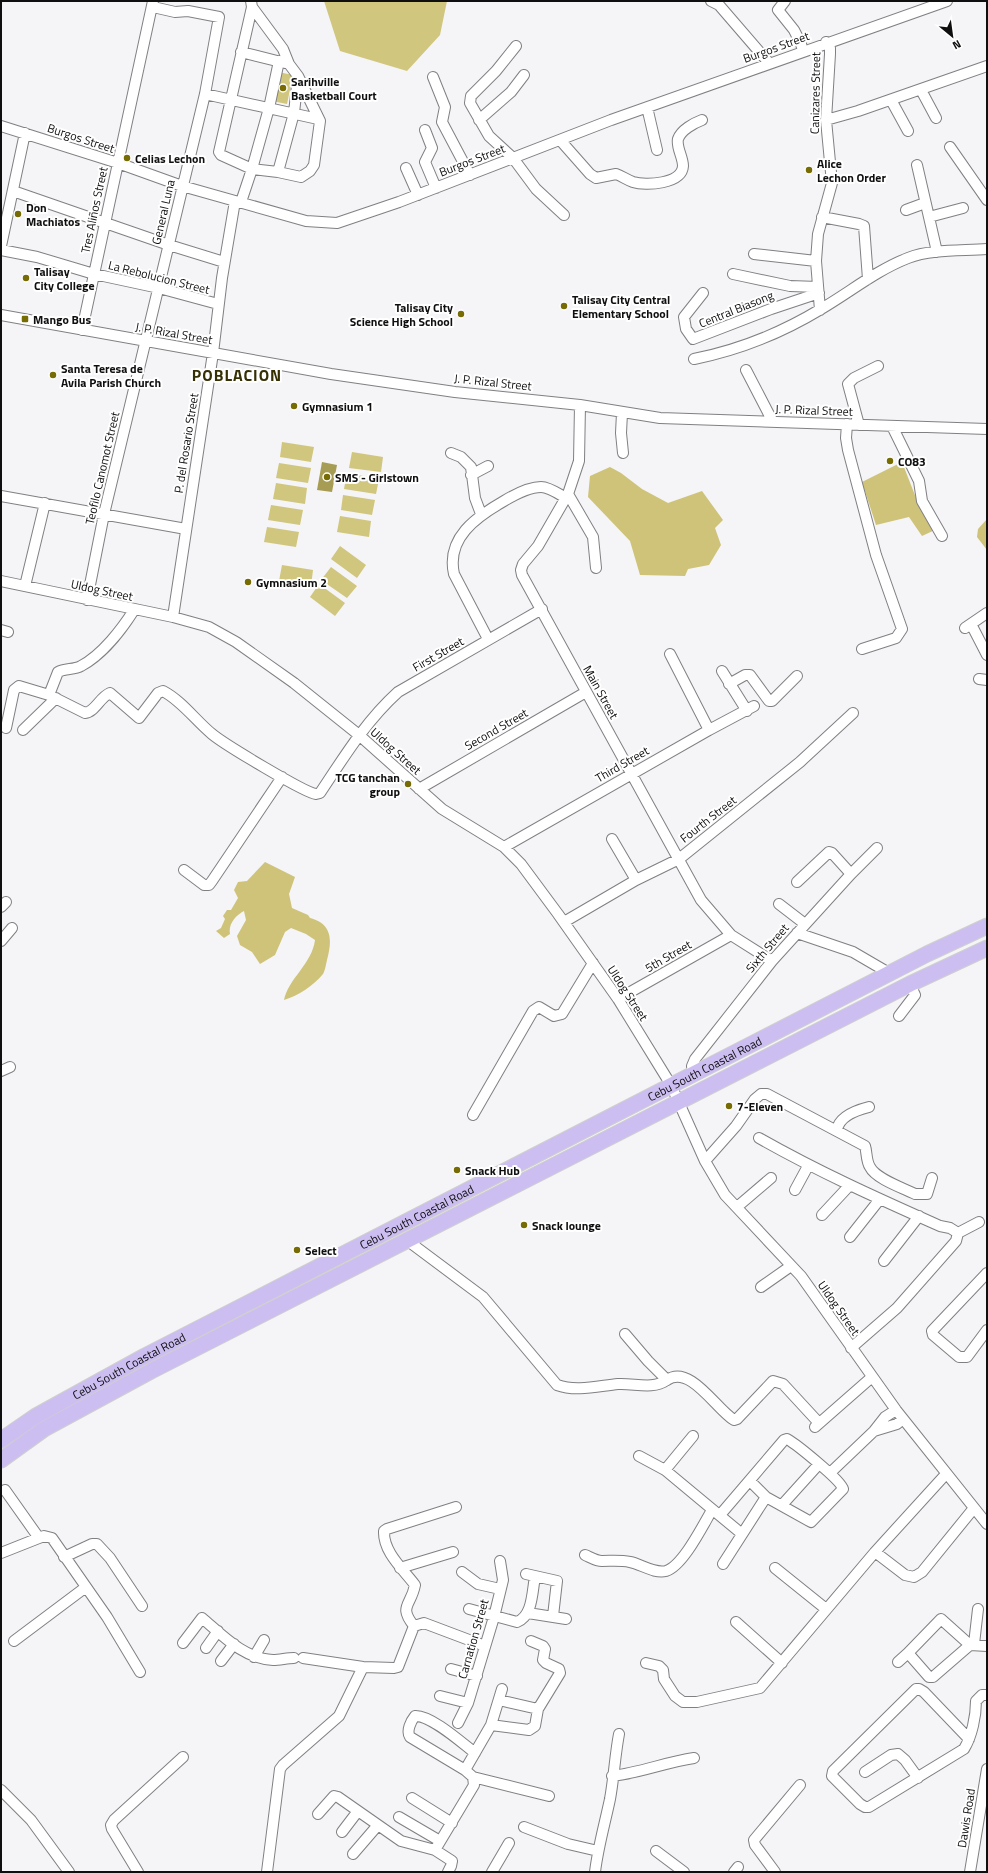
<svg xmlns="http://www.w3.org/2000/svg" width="988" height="1873" font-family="'Titillium Web',sans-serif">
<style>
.green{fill:#d0c67d}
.forest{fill:#cec379}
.water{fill:#a79c53}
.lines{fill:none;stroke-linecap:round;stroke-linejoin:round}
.minor-casing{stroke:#807f82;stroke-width:12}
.highway-casing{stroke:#cfcfcf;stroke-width:17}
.minor{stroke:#fff;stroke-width:10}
.highway{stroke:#cdbef2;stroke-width:15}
.poi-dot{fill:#776b03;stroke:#fff;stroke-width:1.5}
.labels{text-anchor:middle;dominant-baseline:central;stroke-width:4;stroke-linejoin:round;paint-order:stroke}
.street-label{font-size:12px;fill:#0f0f10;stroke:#fff}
.poi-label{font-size:12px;font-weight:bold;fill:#0f0f10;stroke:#fff;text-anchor:start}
.district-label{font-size:16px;font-weight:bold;letter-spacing:1px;fill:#352f04;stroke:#fff}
</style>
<rect width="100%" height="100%" fill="#f5f4f7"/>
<path class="green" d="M324,1H447L440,35L407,71L340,51Z
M278,72L293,75L287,104L272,101Z
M282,442L314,447L311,462L280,457Z
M352,452L383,457L381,472L349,468Z
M279,463L311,468L308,483L276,478Z
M347,473L379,479L376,494L344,489Z
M276,483L307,488L305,504L273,499Z
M343,495L375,500L372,515L341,510Z
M271,505L303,510L300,525L268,520Z
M340,516L371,521L369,537L337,532Z
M267,527L299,532L296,547L264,542Z
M340,546L366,565L357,578L331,559Z
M282,565L313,570L311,586L279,581Z
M331,567L357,586L347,598L321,580Z
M319,584L345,603L335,616L310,597Z"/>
<path class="forest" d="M902,462L918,503L937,529L922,536L909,517L876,525L862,482Z
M610,467L621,473L642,489L668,503L702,491L723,520L715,528L721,545L709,565L688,569L685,576L640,575L630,541L588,497L590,476Z
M987,519V550L977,537L978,529Z
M265,862L295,877L289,894L292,908L308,915L310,918C333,924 332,941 327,960C326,964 325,971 323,974C312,987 299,995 284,1000C288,979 312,964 315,940L306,934L291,928L285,932L275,955L260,964L252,952L240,945L237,936L246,920L244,911C236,915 228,924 230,934L224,938L216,931L221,928L225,919L223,916L227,910H231L238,898L234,890L238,882L247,881Z"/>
<path class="water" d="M322,462L337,465L332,492L317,490Z"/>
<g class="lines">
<g class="minor-casing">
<path id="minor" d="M251,1L252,7L219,152L221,155L252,169L278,172L301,177L310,171L314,165L320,121L298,76L289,64L283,49L252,7
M711,1L719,5L769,63
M785,1L778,10L794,30L801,44L803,51
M516,46L496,71L471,96L470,103L489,136L513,158L536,189L564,215
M241,52L285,63
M433,77L445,107L442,122L470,175
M921,90L936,118
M205,94L318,119
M891,100L908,131
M647,107L657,150
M479,120L511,92L524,75
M826,120L858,111L987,66
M1,126L118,163L182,186L306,221L337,223L399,202L611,120L947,1
M425,130L432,148L425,162L436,188
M560,140L590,174L596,178L616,174C622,176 627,180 633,182C646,186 682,184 683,166C683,157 676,147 678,139C681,130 694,123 702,120
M950,147L987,200
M917,165L937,252
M406,168L418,195
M278,172L294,113L298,76
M13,191L169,245L224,262
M241,202L252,169L269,108L279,61
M906,210L925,203
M822,217L859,224L864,226L868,279
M929,217L963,208
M1,246L25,133
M1,250L37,257L94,274L159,288L218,304
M754,254L816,261
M733,274L790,286L818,287
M703,293L684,317L686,329L693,339L771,309L819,293
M820,310L816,261L818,234L832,183L826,120L830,54V48L826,42
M1,315L331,374L455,392L580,405L660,418L987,429
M82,330L153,1
M694,359C739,350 783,332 821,309C850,292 877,270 908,258C931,249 963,251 987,249
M746,370L773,422
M580,405L579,461L568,494L538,546L523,564L521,570L522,575L701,900L731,935L772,961
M622,413L621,433L623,453
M847,424L846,438L848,450L876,555L902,629L896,638L862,649
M859,425L848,384L854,378L878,366
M892,426L919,481L922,501L942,536
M451,453L461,457L471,467L475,498L481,514
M471,475L488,466
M568,494L593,537L596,568
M1,496L186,529
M1,581L173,617L209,627L236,642L294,683L359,735L442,809L504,847L521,864L558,914L618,999L671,1085L705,1161L725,1195L801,1276L896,1410L987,1524
M25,586L45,503
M87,600L104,514L205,94L219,17L188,11L175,12L153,7
M173,617L213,353L222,278L235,201
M971,624L987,655
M965,628L987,613
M1,630L8,632
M488,639L454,574C446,538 476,517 504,501C514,495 528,487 541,487C549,487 559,494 566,498
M670,654L709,730
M722,671L747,711
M979,679L987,680
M729,684L745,675H750L769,701H772L797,676
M49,695L58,672C65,668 74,670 81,666C102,655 122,629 134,610
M6,728L14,690L19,686L49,695L85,713C95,712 100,697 110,693L139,718L158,693L163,691C182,701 196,721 212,734C224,744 305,793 316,794L320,793C344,757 366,721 398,692L542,609
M23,730L56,698
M419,789L586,692
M612,839L636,880
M504,847L709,730L754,706
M184,870L204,885H209L212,881L282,777
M797,882L829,852L832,853L851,874
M779,904L805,924
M1,907L6,902
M564,922L636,880L679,859L800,762L853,713
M797,933L853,952L889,973
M1,941L12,928
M618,999L731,935
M899,1016L915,995L910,984
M1,1071L10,1067
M693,1074L692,1066L695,1059L772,961L851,874L877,848
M473,1115L533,1011L539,1007L554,1016L562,1014L593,963
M837,1130C839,1116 857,1110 869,1107
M759,1138C819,1172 877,1198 940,1226L950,1228L958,1233
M705,1161L736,1126L755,1099L761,1094H767L865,1146C867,1152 866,1161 870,1167C876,1179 903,1188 915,1194H927L932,1178
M795,1190L808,1166
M737,1207L771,1178
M822,1215L849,1186
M958,1233L979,1222
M850,1237L880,1199
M408,1241L483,1297L557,1385C576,1392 598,1386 618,1384C635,1383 652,1390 667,1380
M884,1261L919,1216
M987,1273L932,1331L933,1335L959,1357H967L987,1330
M761,1287L791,1266
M625,1334L648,1361L667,1380C690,1364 716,1409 734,1420L737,1419L773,1381L783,1384L819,1423
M851,1348L897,1308L956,1241L958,1233
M815,1427L872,1377
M874,1431L897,1424L903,1419
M639,1456L665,1470L742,1534
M665,1470L693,1436
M830,1473L874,1431L885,1417L896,1410
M5,1490L39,1538
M782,1505L819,1464
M720,1515L784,1440L787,1439C796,1444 841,1480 843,1489L811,1522L766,1497L750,1481
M875,1552L905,1575L914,1577L922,1572L974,1508
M1,1553L44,1536L52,1538L107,1617L140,1672
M585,1555C590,1557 596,1561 602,1561C612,1561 620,1560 630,1562C641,1564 654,1574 666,1571C683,1566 703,1525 712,1510
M64,1557L92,1544H97L110,1558L142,1606
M723,1564L766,1497
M400,1568L453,1552
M775,1568L826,1609
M462,1572L478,1584L500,1589
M526,1574L557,1581L553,1616
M469,1609L517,1622C533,1616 532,1591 535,1577
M528,1613L566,1619
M736,1622L782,1663
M414,1626L424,1623L485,1646
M14,1641L86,1587
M183,1643L202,1618C222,1635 244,1659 273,1660C280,1660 287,1658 294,1658
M974,1644L978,1609
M970,1645L941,1619L908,1653L929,1677H933L970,1645L987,1646
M206,1648L218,1631
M254,1657L264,1640
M303,1658L363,1667L394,1668L398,1667L414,1626C398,1606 411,1606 415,1585C403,1569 383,1552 384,1531L387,1529L456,1507
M221,1661L234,1644
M898,1662L908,1653
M646,1663L659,1666L663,1670L664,1679L675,1696L683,1702H697L760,1688L875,1552L946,1474
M451,1669L477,1676
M440,1696L468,1703
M499,1700L538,1709
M458,1723L468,1703L494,1617L503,1580L500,1561
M491,1725L529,1730L535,1726L538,1709L560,1673L559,1669L546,1663L543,1660L545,1649L543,1646L531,1641
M969,1739L924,1692L919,1689H916L833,1771L832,1776L860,1804L865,1807H869L964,1749C972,1736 976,1716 976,1701L982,1695H987
M465,1770L410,1737C406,1731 411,1721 415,1716C431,1715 462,1743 475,1753
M865,1772L891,1755L898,1754L905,1760L918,1778
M612,1776C640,1773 666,1762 694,1758
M473,1777L549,1796
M1,1790L31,1820L69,1872
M412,1798L452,1823
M318,1814L334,1796L338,1797L401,1841L435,1850L452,1861L451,1866L448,1872
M399,1817L440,1841
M524,1827L568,1844L598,1851
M342,1832L358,1811
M435,1850L474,1785L473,1777L465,1770L491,1725L502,1689
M656,1851L684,1872
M353,1854L378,1825
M138,1872L112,1829L111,1825L114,1820L183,1757
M267,1872L280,1769L283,1765L339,1716L363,1667
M492,1872L509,1843
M595,1872C598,1847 605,1823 610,1799C614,1777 615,1755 619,1734
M734,1872L738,1867
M775,1872L755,1845L754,1840L800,1785
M970,1872L987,1769"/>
</g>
<g class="highway-casing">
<g id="highway">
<path id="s1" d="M1,1440L36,1416L145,1356L927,954L987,926"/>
<path d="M1,1460L44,1429L151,1371L910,984L987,948"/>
</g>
</g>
<use href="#minor" class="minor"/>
<use href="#highway" class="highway"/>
</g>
<g class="poi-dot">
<circle cx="283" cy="88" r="4"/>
<circle cx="127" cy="158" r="4"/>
<circle cx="809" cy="170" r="4"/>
<circle cx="18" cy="214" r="4"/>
<circle cx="26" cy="278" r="4"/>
<circle cx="564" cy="306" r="4"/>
<circle cx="461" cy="314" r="4"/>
<rect x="21" y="315" width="8" height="8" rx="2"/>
<circle cx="53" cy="375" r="4"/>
<circle cx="294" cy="406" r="4"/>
<circle cx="890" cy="461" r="4"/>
<circle cx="327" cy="477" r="4"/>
<circle cx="248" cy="582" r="4"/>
<circle cx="408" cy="784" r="4"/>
<circle cx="729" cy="1106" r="4"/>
<circle cx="457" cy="1170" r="4"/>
<circle cx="524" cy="1225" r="4"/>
<circle cx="297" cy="1250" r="4"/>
</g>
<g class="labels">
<g class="street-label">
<text transform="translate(776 47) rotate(-20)">Burgos Street</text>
<text transform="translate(815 93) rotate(-89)">Canizares Street</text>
<text transform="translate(81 138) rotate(18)">Burgos Street</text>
<text transform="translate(472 160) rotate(-21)">Burgos Street</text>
<text transform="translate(94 210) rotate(-78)">Tres Aliños Street</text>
<text transform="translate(163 212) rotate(-77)">General Luna</text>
<text transform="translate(159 277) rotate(14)">La Rebolucion Street</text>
<text transform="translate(736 309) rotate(-22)">Central Biasong</text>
<text transform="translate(174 333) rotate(10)">J. P. Rizal Street</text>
<text transform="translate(493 382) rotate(6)">J. P. Rizal Street</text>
<text transform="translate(814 410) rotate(2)">J. P. Rizal Street</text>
<text transform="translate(186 443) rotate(-81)">P. del Rosario Street</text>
<text transform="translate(102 468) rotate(-77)">Teofilo Canomot Street</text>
<text transform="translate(102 590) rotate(12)">Uldog Street</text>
<text transform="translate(438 654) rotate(-30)">First Street</text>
<text transform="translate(601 692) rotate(61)">Main Street</text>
<text transform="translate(496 729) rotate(-30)">Second Street</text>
<text transform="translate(396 751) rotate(42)">Uldog Street</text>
<text transform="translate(622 764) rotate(-30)">Third Street</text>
<text transform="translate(708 819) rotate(-38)">Fourth Street</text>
<text transform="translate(767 948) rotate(-50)">Sixth Street</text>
<text transform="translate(668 956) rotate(-30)">5th Street</text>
<text transform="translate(628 993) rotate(57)">Uldog Street</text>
<text stroke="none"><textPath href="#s1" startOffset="796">Cebu South Coastal Road</textPath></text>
<text stroke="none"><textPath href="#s1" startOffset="472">Cebu South Coastal Road</textPath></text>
<text transform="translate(839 1308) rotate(55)">Uldog Street</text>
<text stroke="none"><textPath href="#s1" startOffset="148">Cebu South Coastal Road</textPath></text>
<text transform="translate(473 1639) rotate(-74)">Carnation Street</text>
<text transform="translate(966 1818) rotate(-81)">Dawis Road</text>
</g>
<g class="poi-label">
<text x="291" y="81">Sarihville<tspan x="291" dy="14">Basketball Court</tspan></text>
<text x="135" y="158">Celias Lechon</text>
<text x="817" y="163">Alice<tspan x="817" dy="14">Lechon Order</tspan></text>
<text x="26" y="207">Don<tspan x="26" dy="14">Machiatos</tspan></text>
<text x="34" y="271">Talisay<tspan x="34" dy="14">City College</tspan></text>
<text x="572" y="299">Talisay City Central<tspan x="572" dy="14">Elementary School</tspan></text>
<text x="453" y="307" text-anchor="end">Talisay City<tspan x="453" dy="14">Science High School</tspan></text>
<text x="33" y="319">Mango Bus</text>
<text x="61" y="368">Santa Teresa de<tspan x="61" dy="14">Avila Parish Church</tspan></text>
<text x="302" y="406">Gymnasium 1</text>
<text x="898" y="461">CO83</text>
<text x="335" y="477">SMS - Girlstown</text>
<text x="256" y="582">Gymnasium 2</text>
<text x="400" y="777" text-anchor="end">TCG tanchan<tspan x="400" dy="14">group</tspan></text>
<text x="737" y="1106">7-Eleven</text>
<text x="465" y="1170">Snack Hub</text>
<text x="532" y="1225">Snack lounge</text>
<text x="305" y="1250">Select</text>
</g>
<g class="district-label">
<text x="237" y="375">POBLACION</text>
</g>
</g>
<rect width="988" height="1873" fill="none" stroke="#0f0f10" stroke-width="4"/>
<g transform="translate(952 36) rotate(151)" stroke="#ffffff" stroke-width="3" paint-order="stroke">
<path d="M0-3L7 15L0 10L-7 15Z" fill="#0f0f10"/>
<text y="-6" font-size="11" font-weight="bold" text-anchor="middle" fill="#0f0f10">N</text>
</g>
</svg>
